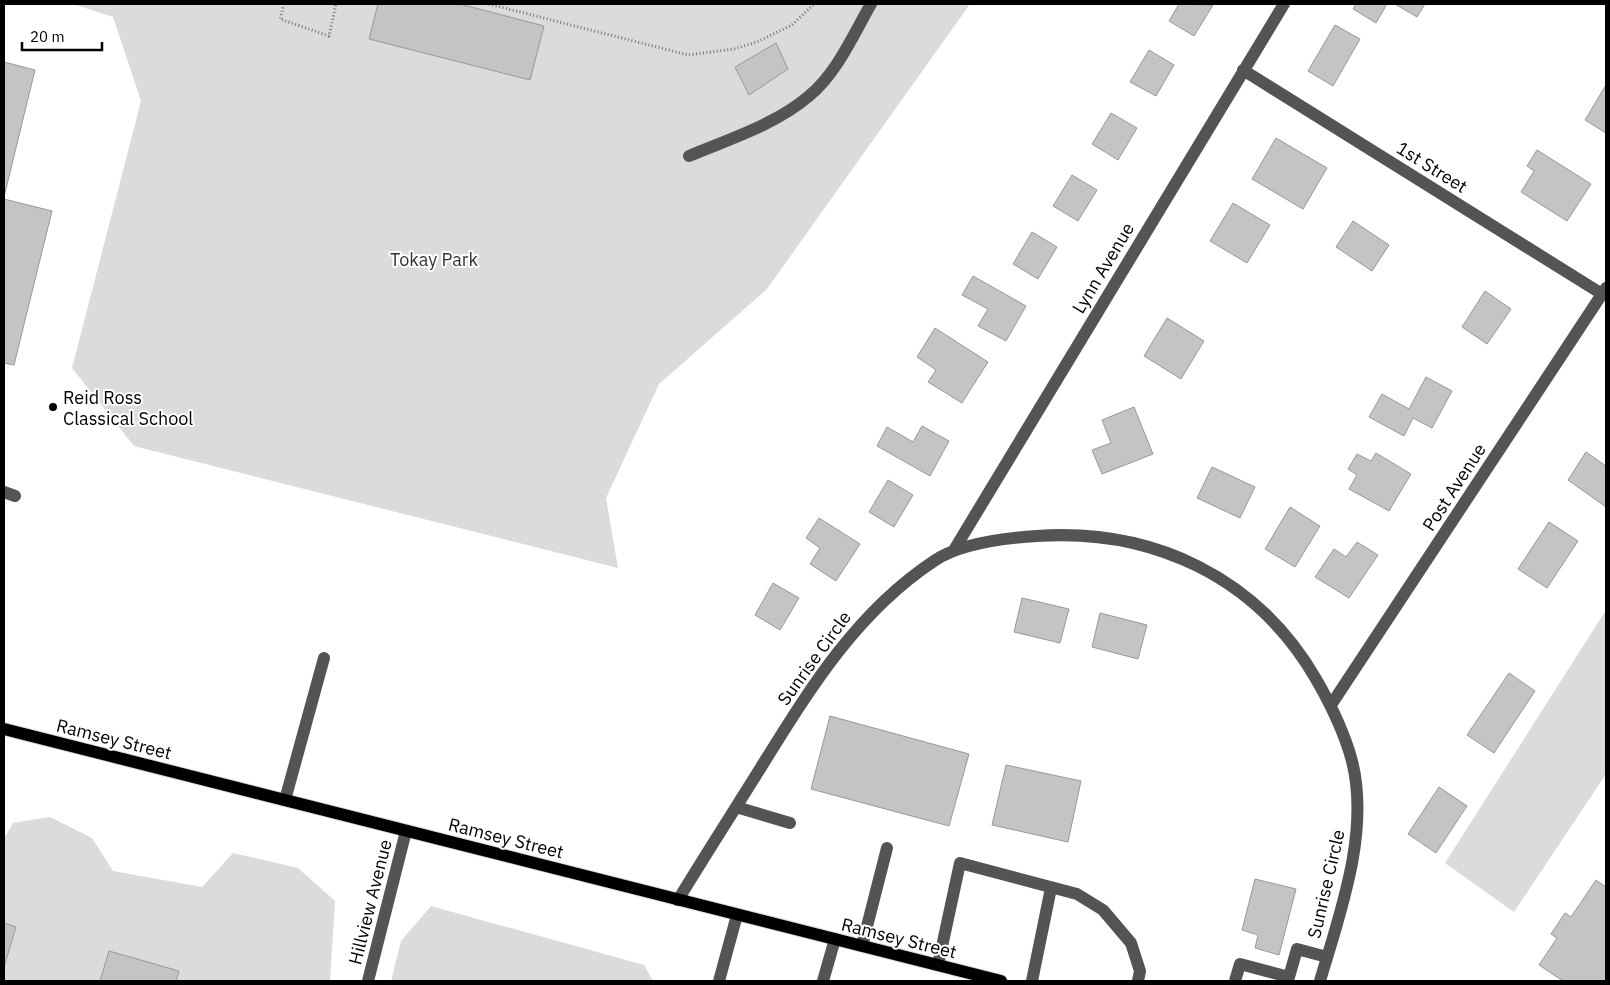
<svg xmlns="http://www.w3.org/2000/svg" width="1610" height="985" font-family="'IBM Plex Sans',sans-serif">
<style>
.green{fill:#dbdbdb}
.building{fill:#c4c4c4;stroke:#989898}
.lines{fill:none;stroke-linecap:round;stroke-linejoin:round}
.major-casing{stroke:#dbdbdb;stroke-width:14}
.path{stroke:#767676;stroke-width:3;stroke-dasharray:1 2.5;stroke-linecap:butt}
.minor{stroke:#545454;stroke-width:12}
.major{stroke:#000;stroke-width:12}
.poi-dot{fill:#000;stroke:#fff;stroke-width:2}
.labels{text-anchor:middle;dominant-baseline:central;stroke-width:4;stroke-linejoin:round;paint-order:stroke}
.street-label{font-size:18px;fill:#000;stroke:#fff}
.park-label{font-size:18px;fill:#323232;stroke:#fff}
.poi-label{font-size:18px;fill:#000;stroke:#fff;text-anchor:start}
</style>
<rect width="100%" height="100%" fill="#fff"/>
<path class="green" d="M73,4H970L767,289L659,384L606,498L618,568L134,446L72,368L141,101L113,17Z
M1606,610V774L1514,912L1445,863Z
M50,817L92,838L113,871L202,887L233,853L298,868L335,901L330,981H4V839L13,823Z
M431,906L644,965L653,981H391L401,941Z"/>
<path class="building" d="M378,4H460L544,26L530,80L369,39Z
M1179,4L1213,5L1194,36L1169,21Z
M1356,4H1387L1376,23L1353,9Z
M1395,4H1425L1417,17Z
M1335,25L1360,39L1333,86L1308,71Z
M776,43L788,69L749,95L735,67Z
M1149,50L1174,65L1156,96L1130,82Z
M4,62L35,70L4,197Z
M1606,85V133L1585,120Z
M1111,113L1137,128L1118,160L1092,144Z
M1276,138L1327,168L1303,209L1252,179Z
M1537,150L1591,184L1567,221L1521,192L1534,171L1527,166Z
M1072,175L1097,190L1078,221L1053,206Z
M4,199L52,211L14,365L4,363Z
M1233,203L1270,225L1247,263L1210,241Z
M1353,221L1389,245L1372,271L1336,247Z
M1032,232L1057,247L1038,279L1013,264Z
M973,276L1026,306L1006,341L978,326L988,309L962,295Z
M1485,291L1511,309L1487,344L1462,327Z
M1167,318L1204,341L1181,379L1144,356Z
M935,328L988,362L962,403L928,382L936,370L917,357Z
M1426,377L1452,391L1432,428L1413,418L1404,436L1369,417L1382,394L1409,409Z
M1134,407L1153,454L1102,474L1092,450L1111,443L1102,420Z
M922,426L949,441L930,476L877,446L887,427L913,442Z
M1586,452L1606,466V507L1568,480Z
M1376,453L1411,474L1389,511L1349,489L1357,475L1348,469L1357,454L1371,461Z
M1212,467L1255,487L1240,518L1197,498Z
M888,480L913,495L894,527L869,512Z
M1290,507L1320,526L1295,567L1265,549Z
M819,518L860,544L836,581L810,564L820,548L806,538Z
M1549,522L1578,541L1547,588L1518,569Z
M1357,542L1378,555L1349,598L1315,577L1334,549L1346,557Z
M773,583L799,598L780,630L755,615Z
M1022,598L1069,609L1060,643L1014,632Z
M1100,613L1147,625L1138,659L1092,647Z
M1509,673L1535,691L1494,753L1467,735Z
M830,716L969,754L949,826L811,789Z
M1006,765L1081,781L1068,842L992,825Z
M1439,787L1467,806L1436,853L1408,834Z
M1255,879L1296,889L1279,955L1255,948L1258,935L1242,930Z
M1596,880L1606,887V981H1563L1539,965L1557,938L1551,934L1565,913L1571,917Z
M4,923L16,927L4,967Z
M109,951L179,971L176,981H100Z"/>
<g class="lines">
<g class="major-casing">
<path id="major" d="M4,729L1001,981"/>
</g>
<path class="path" d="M284,4L280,19L329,36L336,4
M489,4L688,55L734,49L757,42L792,25L814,4"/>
<path class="minor" d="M1243,70L1602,294
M689,156C729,139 775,125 809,96C837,73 853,35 871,4
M4,492L15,496
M954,550L1284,4
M1331,705L1606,288
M285,800L324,658
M736,807L790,823
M678,900C706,854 735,809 763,764C811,687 857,612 934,561C959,544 1006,538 1037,536C1153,528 1257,577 1316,679C1331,705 1344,731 1352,761C1370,832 1340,913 1320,981
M862,946L887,848
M938,965L960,863L1077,894L1103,910L1131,943L1140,971L1138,981
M368,981L406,831
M719,981L737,915
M823,981L835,939
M1032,981L1051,888
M1235,981L1240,964L1289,977L1297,949L1327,957"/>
<use href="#major" class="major"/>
</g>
<circle class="poi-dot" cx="53" cy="407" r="5"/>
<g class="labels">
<g class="street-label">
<text transform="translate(1432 167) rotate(32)">1st Street</text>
<text transform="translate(1103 268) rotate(-59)">Lynn Avenue</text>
<text transform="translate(1454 487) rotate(-57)">Post Avenue</text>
<text transform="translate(814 658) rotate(-54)">Sunrise Circle</text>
<text transform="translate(114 739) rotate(14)">Ramsey Street</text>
<text transform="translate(506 838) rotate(14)">Ramsey Street</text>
<text transform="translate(1326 884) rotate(-77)">Sunrise Circle</text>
<text transform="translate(370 902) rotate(-76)">Hillview Avenue</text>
<text transform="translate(899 938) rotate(14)">Ramsey Street</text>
</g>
<g class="park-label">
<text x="434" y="259">Tokay Park</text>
</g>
<g class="poi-label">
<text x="63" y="397">Reid Ross<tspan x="63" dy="21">Classical School</tspan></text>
</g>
</g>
<rect width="1610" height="985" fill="none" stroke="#000000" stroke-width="10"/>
<path d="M22 42v8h80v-8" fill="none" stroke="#000000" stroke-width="2.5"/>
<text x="30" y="42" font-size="15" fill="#000000" stroke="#ffffff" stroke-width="4" paint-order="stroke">20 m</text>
</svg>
